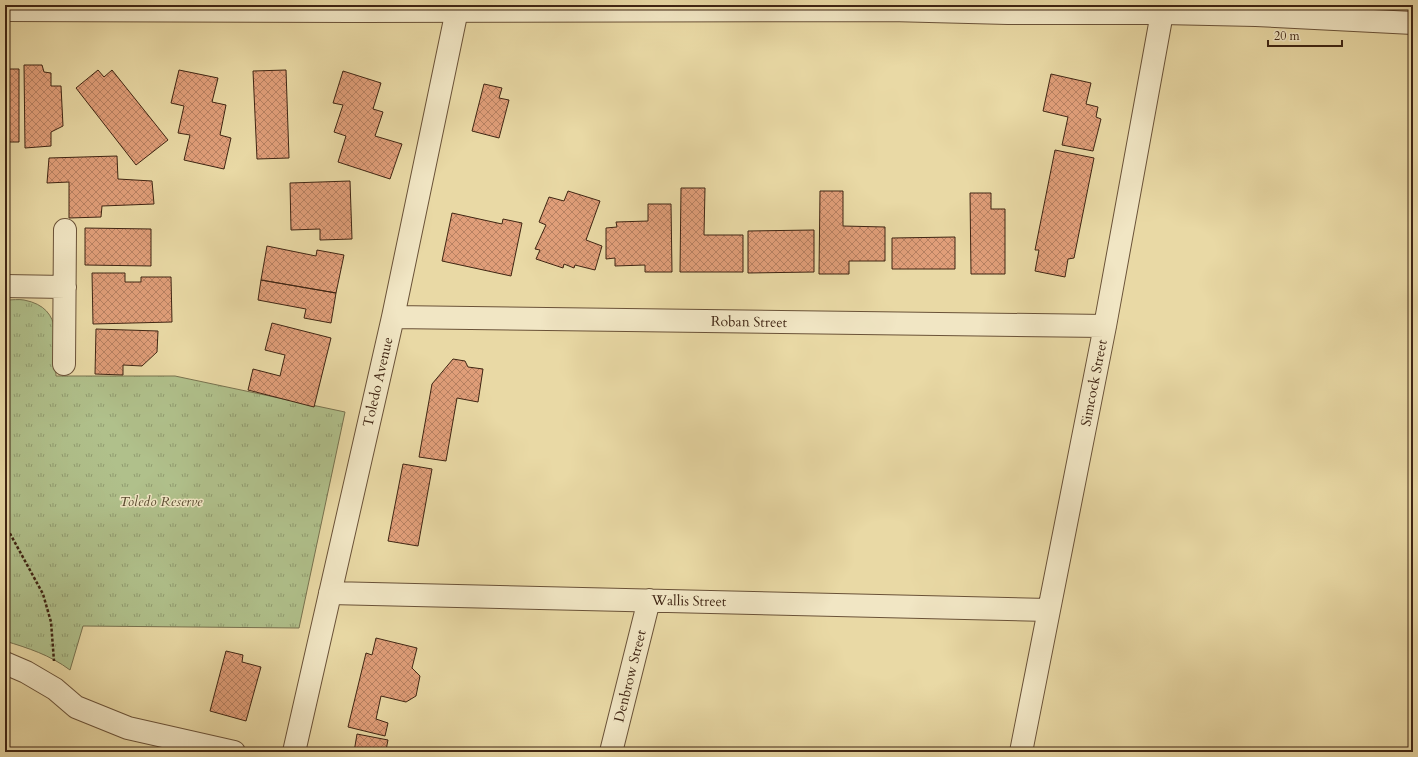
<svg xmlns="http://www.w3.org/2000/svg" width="1418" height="757" font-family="Cardo,serif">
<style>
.park{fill:url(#park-tufts);stroke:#78724f}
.building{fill:url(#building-cross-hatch);stroke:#3f2513}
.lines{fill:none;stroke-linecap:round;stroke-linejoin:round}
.minor-casing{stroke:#6a5238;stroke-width:24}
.tertiary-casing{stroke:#6a5238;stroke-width:24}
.path{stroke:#3f2513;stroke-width:2.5;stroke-dasharray:3 2;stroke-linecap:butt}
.minor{stroke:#f1e6c4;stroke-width:22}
.tertiary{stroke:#f1e6c4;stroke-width:22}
.labels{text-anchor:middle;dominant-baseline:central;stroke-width:3;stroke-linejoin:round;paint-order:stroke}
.street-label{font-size:14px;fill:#3f2513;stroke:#f1e6c4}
.park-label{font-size:14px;font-style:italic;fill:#5b4c31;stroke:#f1e6c4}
</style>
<defs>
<pattern id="park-tufts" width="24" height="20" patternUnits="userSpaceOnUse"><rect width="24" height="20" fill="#b0c08b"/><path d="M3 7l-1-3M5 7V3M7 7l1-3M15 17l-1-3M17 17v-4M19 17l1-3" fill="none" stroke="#919c70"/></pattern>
<pattern id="building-cross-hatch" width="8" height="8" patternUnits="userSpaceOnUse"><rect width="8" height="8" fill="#e09e79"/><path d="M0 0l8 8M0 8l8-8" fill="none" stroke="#b78162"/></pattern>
</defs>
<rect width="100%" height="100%" fill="#e9d9a5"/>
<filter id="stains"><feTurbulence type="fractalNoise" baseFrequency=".005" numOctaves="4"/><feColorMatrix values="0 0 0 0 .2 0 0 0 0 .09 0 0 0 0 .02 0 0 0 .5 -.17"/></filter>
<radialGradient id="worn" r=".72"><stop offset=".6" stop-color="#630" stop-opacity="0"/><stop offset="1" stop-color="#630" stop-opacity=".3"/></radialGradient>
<path class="park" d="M6,300C12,300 19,299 24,300C66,308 54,346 56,376H175L345,412L299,628L83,626L70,670C50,655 28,648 5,641Z"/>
<path class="building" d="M24,65H42L44,72L51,73V86H61L63,126L51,132V146L25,148Z
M5,69H19V142H5Z
M98,70L104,77L112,70L168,140L136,165L76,88Z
M179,70L218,78L212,102L226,105L220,135L231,138L224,169L184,160L190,135L178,133L184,106L171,103Z
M286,70L289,158L257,159L253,71Z
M343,71L381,83L373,109L383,112L375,136L402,144L390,179L338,162L346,136L334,132L343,105L333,103Z
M1051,74L1091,83L1086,104L1098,107L1096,117L1101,119L1093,151L1062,145L1068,117L1043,111Z
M484,84L502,88L499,98L509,100L499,138L472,131Z
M1055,150L1094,158L1074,258L1068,259L1065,277L1035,271L1039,250H1035Z
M117,156L118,179L152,181L154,204L102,206L101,217L69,218V182L47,183L49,158Z
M350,181L352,239L320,240V229L291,230L290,183Z
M681,188H705L704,235H743V272H680Z
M568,191L600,201L586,240L602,246L595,270L575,265L574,268L564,264L563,268L536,259L540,250L535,249L546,225L539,222L549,197L564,201Z
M820,191H843V226L885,227V261H849V274H819Z
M970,193H991V209H1005V274H971Z
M648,204H671L672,272H645V265L615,266V258L606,259V228L617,227L616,222L648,221Z
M452,213L502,224L503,219L522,223L511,276L442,261Z
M85,228L151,229V266L85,265Z
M814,230V272L748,273V231Z
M955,237V269H892V238Z
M267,246L316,256L317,250L344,255L336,293L261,280Z
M92,273H125V282H141V277H171L172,322L93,324Z
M261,280L336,293L331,323L304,318L306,309L258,300Z
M272,323L331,338L314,407L248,390L253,369L280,376L285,355L265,350Z
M96,329L158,331L157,352L142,366L123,365V375L95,374Z
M453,359L465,361L468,367L483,369L478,402L457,398L446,461L419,457L432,384Z
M403,464L432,469L418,546L388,541Z
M376,638L417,648L412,668L420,676L416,696L406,702L381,696L376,719L388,723L385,736L348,727L366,653L372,655Z
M226,651L243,655L242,662L261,667L246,721L210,711Z
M357,734L388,740L386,750L393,752H354Z"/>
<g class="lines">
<g class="minor-casing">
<path id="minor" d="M5,286L65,287
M393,317L1105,326
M64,364L65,230
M330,593L1048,610
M5,663L26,672L55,689L76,707L128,728L234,752
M294,752L393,317L457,10
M611,752L649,600
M1021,752L1105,326L1162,13"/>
</g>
<g class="tertiary-casing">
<path id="tertiary" d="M5,10L355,11L890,10L1008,13H1162L1256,15L1413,23"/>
</g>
<path class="path" d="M6,309L7,528L43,594L51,622L54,661"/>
<use href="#minor" class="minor"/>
<use href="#tertiary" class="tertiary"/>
</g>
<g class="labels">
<g class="street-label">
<text transform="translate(749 322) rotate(1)">Roban Street</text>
<text transform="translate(378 382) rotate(-77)">Toledo Avenue</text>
<text transform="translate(1094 383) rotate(-79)">Simcock Street</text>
<text transform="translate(689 601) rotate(1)">Wallis Street</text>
<text transform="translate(630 676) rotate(-76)">Denbrow Street</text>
</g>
<g class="park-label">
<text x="161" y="501">Toledo Reserve</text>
</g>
</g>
<rect width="1418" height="757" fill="none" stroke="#e9d9a5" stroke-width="20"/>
<rect x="6" y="6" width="1406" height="745" fill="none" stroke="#3f2513" stroke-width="2"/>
<rect x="10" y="10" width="1398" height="737" fill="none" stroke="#3f2513"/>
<path d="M1268 40v6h74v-6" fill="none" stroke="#3f2513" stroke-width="2"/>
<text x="1274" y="40" font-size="12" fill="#3f2513" stroke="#f1e6c4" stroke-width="3" paint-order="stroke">20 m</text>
<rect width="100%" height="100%" filter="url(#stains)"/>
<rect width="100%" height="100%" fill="url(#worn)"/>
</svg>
